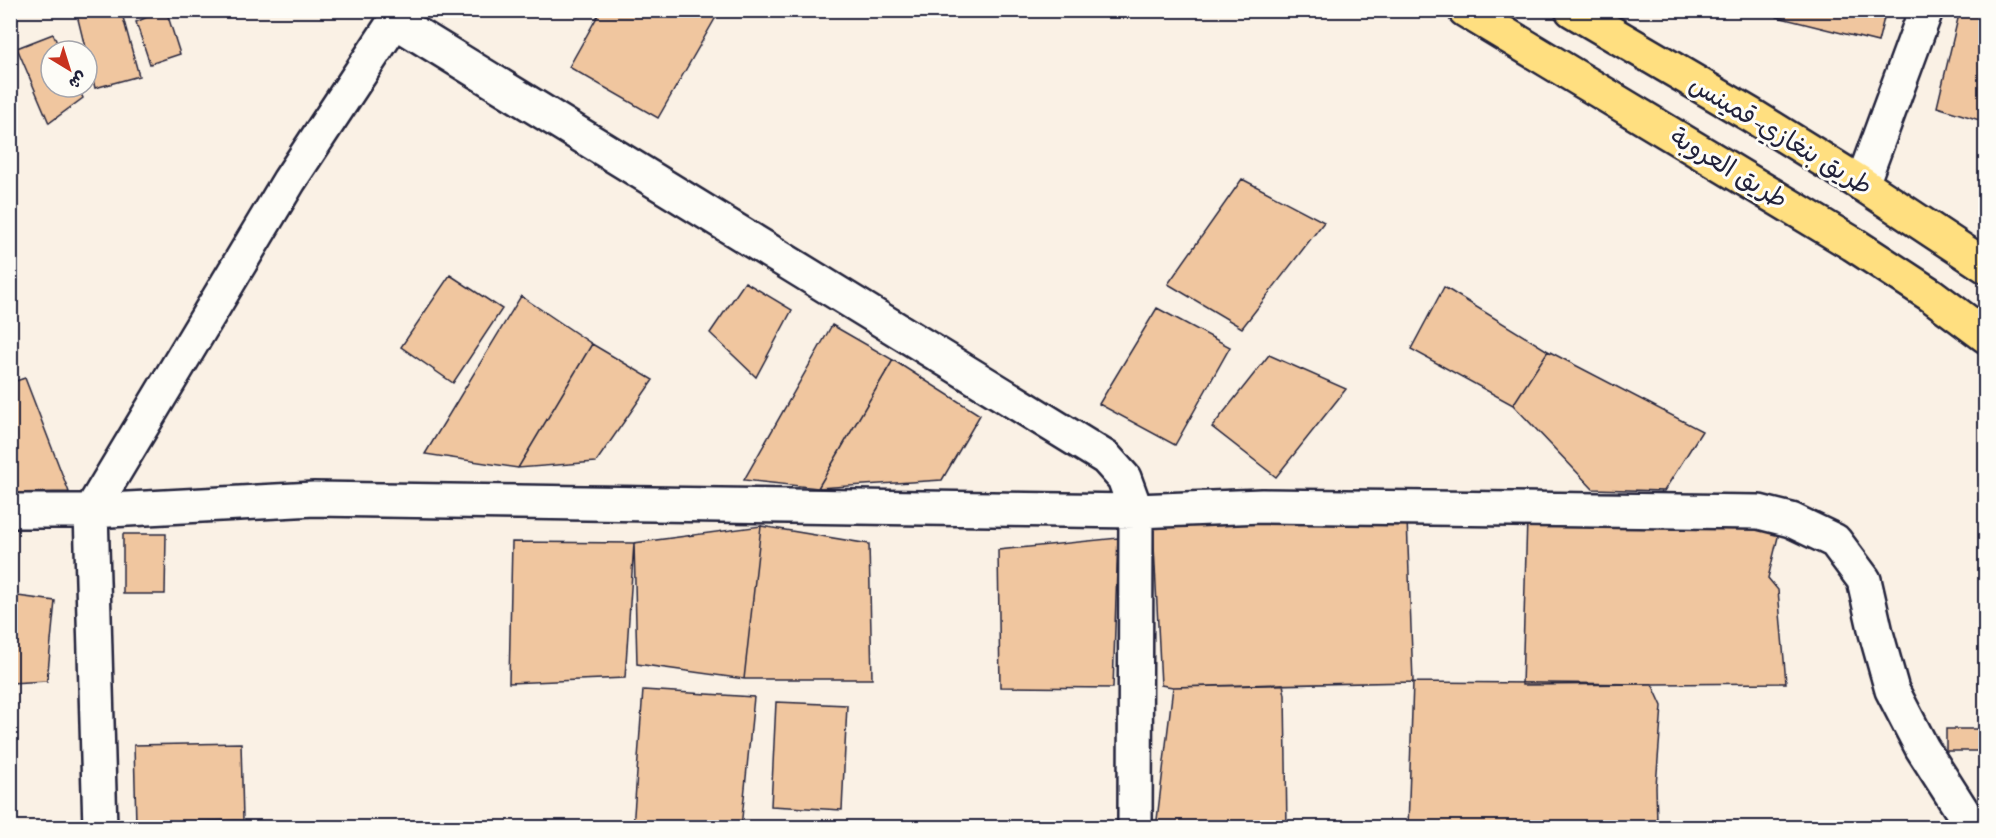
<svg xmlns="http://www.w3.org/2000/svg" width="1996" height="838" font-family="Caveat,'Playpen Sans Arabic',sans-serif">
<style>
.building{fill:#f0c69f;stroke:#22223b;stroke-width:1.5}
.lines{fill:none;stroke-linecap:round;stroke-linejoin:round}
.minor-casing{stroke:#22223b;stroke-width:38}
.major-casing{stroke:#22223b;stroke-width:38}
.minor{stroke:#fdfcf7;stroke-width:33}
.major{stroke:#ffdf80;stroke-width:33}
.labels{text-anchor:middle;dominant-baseline:central;stroke-width:6;stroke-linejoin:round;paint-order:stroke}
.street-label{font-size:26px;fill:#22223b;stroke:#fdfcf7}
</style>
<rect width="100%" height="100%" fill="#faf1e5"/>
<filter id="ink" filterUnits="userSpaceOnUse"><feTurbulence type="fractalNoise" baseFrequency=".0167" numOctaves="2"/><feDisplacementMap in="SourceGraphic" scale="12" xChannelSelector="R" yChannelSelector="G"/><feConvolveMatrix kernelMatrix="1 2 1 2 8 2 1 2 1" color-interpolation-filters="sRGB"/></filter>
<g filter="url(#ink)">
<path class="building" d="M86,10H121L139,76L95,88L77,15Z
M163,10H166L180,54L150,64L136,22Z
M601,10H720L658,118L569,67Z
M1778,10H1886L1878,42L1777,17Z
M1960,10H1986V122L1937,107Z
M53,34L61,51H51V87H78L83,98L49,123L17,48Z
M1242,179L1324,222L1242,328L1168,284Z
M450,275L502,309L453,383L401,347Z
M745,282L792,310L756,377L710,333Z
M1444,287L1548,351L1513,405L1411,349Z
M521,296L592,344L518,468L425,454Z
M1157,308L1230,347L1175,445L1099,404Z
M832,325L893,360L818,488L744,480Z
M592,344L653,380L596,462L518,468Z
M1548,351L1702,431L1664,491L1593,489L1513,405Z
M1269,355L1346,389L1276,477L1212,427Z
M10,359L16,375L10,377Z
M893,360L980,415L942,480L818,488Z
M25,378L69,492L10,493V383Z
M1407,519L1413,682L1173,687L1161,685L1153,526Z
M1527,519L1776,526L1778,537L1768,578L1778,590L1786,683L1522,685Z
M761,526L869,544L872,679H744Z
M761,526L744,679L637,664L634,543Z
M123,534H166L165,594H123Z
M1118,538L1113,688L1000,687L998,550Z
M512,542L634,543L625,678L509,683Z
M10,595L55,601L47,681L10,683Z
M1413,682L1652,684L1662,706L1656,786L1657,823L1408,828Z
M1283,684L1285,695L1287,828H1156L1173,687Z
M643,690L754,697L741,828H633Z
M776,702L847,705L842,810L771,806Z
M1946,729H1986V751H1946Z
M241,743L243,820L136,823L134,745Z"/>
<g class="lines">
<g class="minor-casing">
<path id="minor" d="M395,21L1106,458L1124,478L1136,511L1135,828
M1862,184L1926,10
M10,511H91L100,828
M91,511L314,499L1136,511L1262,506L1759,512L1791,520L1835,541L1864,580L1876,633L1892,690L1922,748L1973,828
M91,511L289,181L402,10"/>
</g>
<g class="major-casing">
<path id="major" d="M1465,10L1853,244L1931,295L1986,336
M1572,10L1751,115L1862,184L1986,266"/>
</g>
<use href="#minor" class="minor"/>
<use href="#major" class="major"/>
</g>
</g>
<g class="labels">
<g class="street-label">
<text transform="translate(1781 135) rotate(31)">طريق بنغازي-قمينس</text>
<text transform="translate(1729 168) rotate(31)">طريق العروبة</text>
</g>
</g>
<rect width="1996" height="838" fill="none" stroke="#fdfcf7" stroke-width="36"/>
<rect x="18" y="18" width="1960" height="802" fill="none" stroke="#22223b" stroke-width="2" filter="url(#ink)"/>
<g transform="translate(69 69) rotate(142)"><circle r="28" fill="#fdfcf7" stroke="#a5a5ac" stroke-width="1.5"/>
<path d="M0-4.5L10 22L0 15L-10 22Z" fill="#c8321e"/>
<text y="-9" font-size="16" font-weight="bold" text-anchor="middle" fill="#22223b">ش</text>
</g>
</svg>
